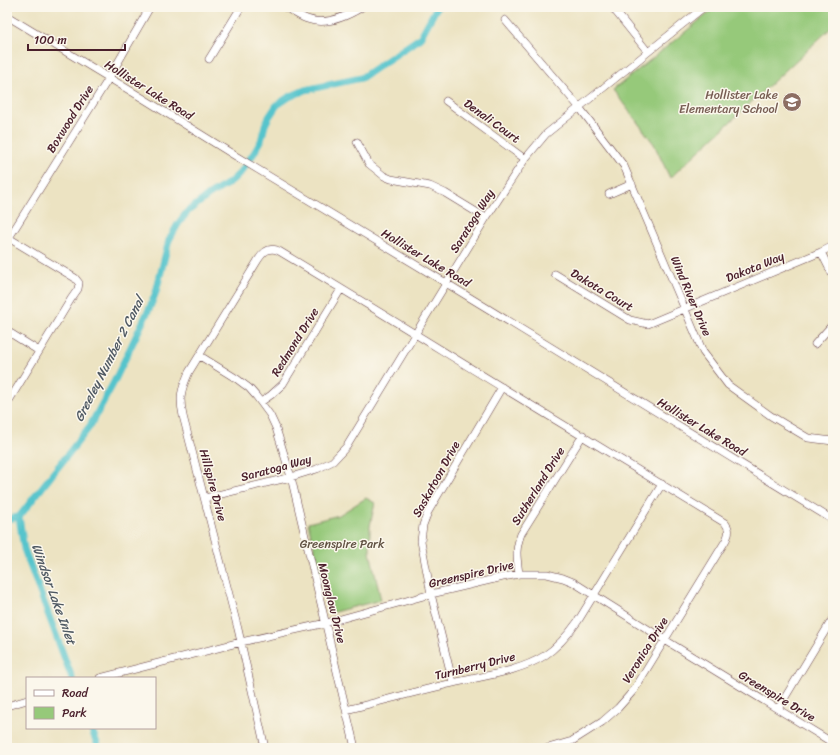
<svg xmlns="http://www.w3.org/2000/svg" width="840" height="755" font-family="Sriracha,sans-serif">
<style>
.green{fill:#96c97a;stroke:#707452}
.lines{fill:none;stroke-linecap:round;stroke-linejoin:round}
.canal{stroke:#57c4cc;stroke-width:7}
.minor-casing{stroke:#623c42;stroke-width:8}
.minor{stroke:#fff;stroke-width:7}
.labels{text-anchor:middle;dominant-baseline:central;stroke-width:3;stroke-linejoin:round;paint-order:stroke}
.street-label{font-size:12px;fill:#4a1f2b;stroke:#fbf7ec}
.education-label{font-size:12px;fill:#785e54;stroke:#fbf7ec;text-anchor:end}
.park-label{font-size:12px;fill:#615243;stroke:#fbf7ec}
.water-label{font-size:13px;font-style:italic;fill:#4f5963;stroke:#fbf7ec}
</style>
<rect width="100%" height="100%" fill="#fbf7ec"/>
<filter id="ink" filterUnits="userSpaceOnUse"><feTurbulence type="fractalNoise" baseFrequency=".025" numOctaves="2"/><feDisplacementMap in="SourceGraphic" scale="8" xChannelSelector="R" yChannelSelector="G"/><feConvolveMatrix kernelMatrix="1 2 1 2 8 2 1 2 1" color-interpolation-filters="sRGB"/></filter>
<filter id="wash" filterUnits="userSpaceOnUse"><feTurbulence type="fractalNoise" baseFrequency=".012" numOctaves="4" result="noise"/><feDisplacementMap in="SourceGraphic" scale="16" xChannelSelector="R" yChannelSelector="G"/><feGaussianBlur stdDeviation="0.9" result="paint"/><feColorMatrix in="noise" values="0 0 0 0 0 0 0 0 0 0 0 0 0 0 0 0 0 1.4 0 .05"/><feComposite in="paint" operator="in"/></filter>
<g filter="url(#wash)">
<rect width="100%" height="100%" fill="#ece3c2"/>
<path class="green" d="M716,7H831L833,10V26L670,178L654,144L613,90Z
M366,498L375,503L370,526V552L381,600L330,613L308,523L339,515Z"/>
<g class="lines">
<path class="canal" d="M19,517L24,549L72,678
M7,519L19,517L90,426L113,384L150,307L156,292L169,240L178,224L188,211L209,195L229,183L241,172L254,153L261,141L265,125L269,117L277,105L289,97L305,90L361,78L420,38L437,7
M91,728L99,748"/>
</g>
</g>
<g filter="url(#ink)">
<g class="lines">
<g class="minor-casing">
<path id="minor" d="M285,7C292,11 299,16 307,19C326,26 346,17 362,7
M612,7L648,52
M7,16L144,99L234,155L446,283L833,520
M505,20L579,107L624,166L703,352L728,385L771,416L808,438L833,441
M209,59L241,7
M446,101L525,159
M357,142L369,164L384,176L391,179L430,186L445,193L486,218
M609,194L632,184
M7,237L75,278L79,283L78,289L71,299L7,404
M7,241L109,78L150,7
M821,252L833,276
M555,274L630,320L648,324L821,252L833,246
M7,331L39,351
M815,344L833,324
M200,356L237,379L249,388L256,396L270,415L276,428L291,477L355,748
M261,402L271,395L283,384L341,289
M205,498L291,477L317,469L333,461L347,446L486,218L525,159L546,134L704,7
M519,574C517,557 515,550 521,534L583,435
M100,678L241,642L326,623L431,594L503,577L519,574H547L563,578L573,582L665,640L833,743
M453,683L431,594L421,541L423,525L428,512L502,387
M7,706L27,700
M778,709L833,618
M346,710C382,701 418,691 453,683C482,676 519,672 544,656C558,647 568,635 578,621L662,484
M265,748L238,629L183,416C179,397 181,390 189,372L258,260C263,252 269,246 279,251C354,296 428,342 503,388C577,433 651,478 725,523C730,529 729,533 726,540L634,690L618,708L602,722L572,741L548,748"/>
</g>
<use href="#minor" class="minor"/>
</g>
</g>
<defs>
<g id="school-disc" transform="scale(1)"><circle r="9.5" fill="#8d6e63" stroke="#fbf7ec"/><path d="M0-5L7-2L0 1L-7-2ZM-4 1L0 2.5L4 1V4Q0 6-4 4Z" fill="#fff"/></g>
</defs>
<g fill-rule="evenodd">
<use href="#school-disc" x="792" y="102"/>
</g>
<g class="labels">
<g class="street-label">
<text transform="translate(149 90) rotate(32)">Hollister Lake Road</text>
<text transform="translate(70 119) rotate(-58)">Boxwood Drive</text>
<text transform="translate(492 121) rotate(36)">Denali Court</text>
<text transform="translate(472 221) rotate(-58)">Saratoga Way</text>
<text transform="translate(426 258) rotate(31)">Hollister Lake Road</text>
<text transform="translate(755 267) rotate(-22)">Dakota Way</text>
<text transform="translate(602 290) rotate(31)">Dakota Court</text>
<text transform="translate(691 296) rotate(67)">Wind River Drive</text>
<text transform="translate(295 342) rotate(-58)">Redmond Drive</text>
<text transform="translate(702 427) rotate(31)">Hollister Lake Road</text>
<text transform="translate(276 468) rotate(-15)">Saratoga Way</text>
<text transform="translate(436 479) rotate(-61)">Saskatoon Drive</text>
<text transform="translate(213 485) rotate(75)">Hillspire Drive</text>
<text transform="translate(538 486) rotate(-58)">Sutherland Drive</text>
<text transform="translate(471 574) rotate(-13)">Greenspire Drive</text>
<text transform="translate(332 603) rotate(76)">Moonglow Drive</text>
<text transform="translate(645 650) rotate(-58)">Veronica Drive</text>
<text transform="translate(475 666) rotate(-14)">Turnberry Drive</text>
<text transform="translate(777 696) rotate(31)">Greenspire Drive</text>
</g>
<g class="education-label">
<text x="778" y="95">Hollister Lake<tspan x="778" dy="14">Elementary School</tspan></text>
</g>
<g class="park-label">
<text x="342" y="544">Greenspire Park</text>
</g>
<g class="water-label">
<text transform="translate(109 359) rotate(-63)">Greeley Number 2 Canal</text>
<text transform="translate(54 594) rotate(70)">Windsor Lake Inlet</text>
</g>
</g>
<rect width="840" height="755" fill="none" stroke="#fbf7ec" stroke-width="24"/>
<rect x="26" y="677" width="130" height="52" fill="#fbf7ec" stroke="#b4a19f"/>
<rect x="34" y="690" width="20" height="6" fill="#ffffff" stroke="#b4a19f"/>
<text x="62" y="697" font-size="12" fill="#4a1f2b">Road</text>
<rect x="34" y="707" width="20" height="12" fill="#96c97a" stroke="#b4a19f"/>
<text x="62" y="717" font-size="12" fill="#4a1f2b">Park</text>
<path d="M28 44v6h97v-6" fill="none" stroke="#4a1f2b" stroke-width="2"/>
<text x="34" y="44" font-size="12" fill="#4a1f2b" stroke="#fbf7ec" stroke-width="3" paint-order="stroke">100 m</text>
</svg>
